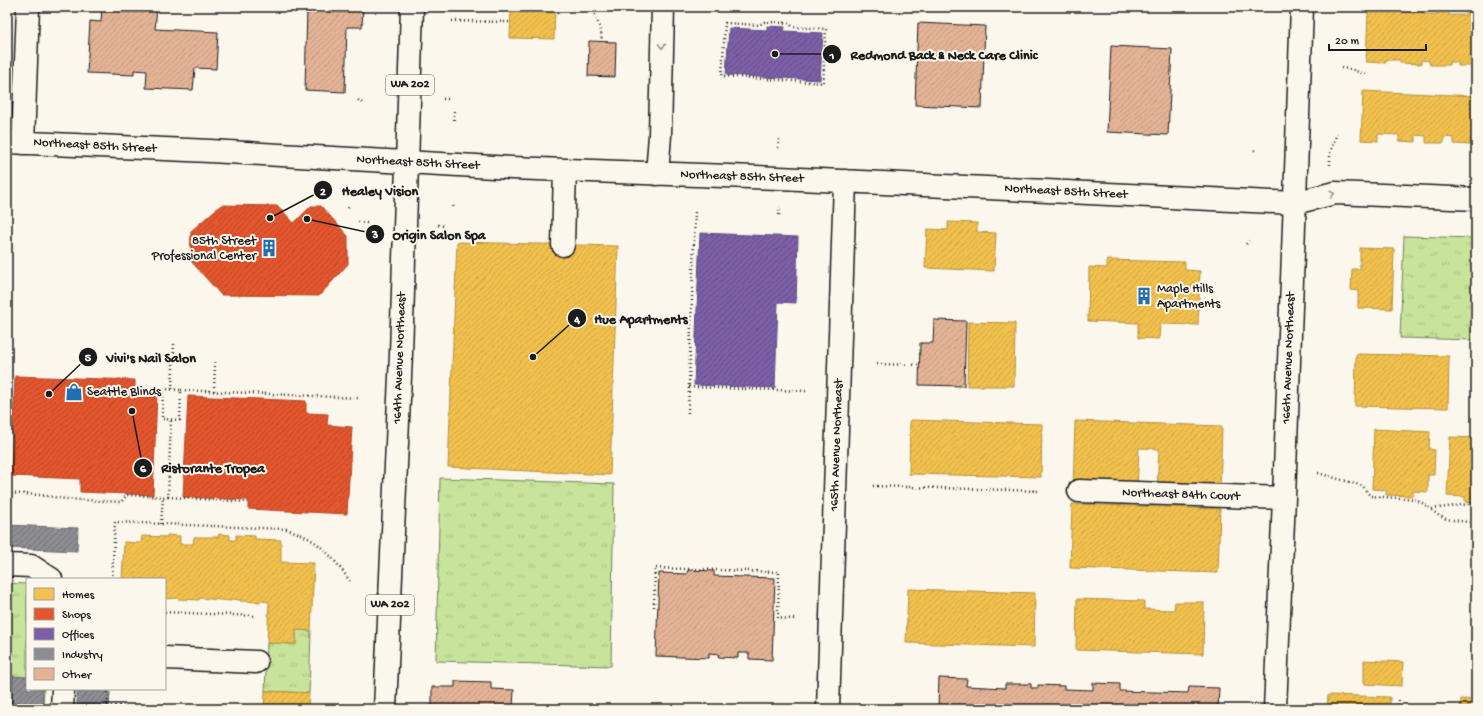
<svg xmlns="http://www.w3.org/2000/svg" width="1483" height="716" font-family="'Gochi Hand',sans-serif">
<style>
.grass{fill:url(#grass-tufts);stroke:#72805b}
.homes{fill:url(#homes-hatch);stroke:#b2903f}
.shops{fill:url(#shops-hatch);stroke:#a84529}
.offices{fill:url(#offices-hatch);stroke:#5e4a7d}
.industry{fill:url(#industry-hatch);stroke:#6b6b6f}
.building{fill:url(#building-hatch);stroke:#1c1c1c}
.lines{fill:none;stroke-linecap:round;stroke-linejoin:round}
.minor-casing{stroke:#1c1c1c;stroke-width:25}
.major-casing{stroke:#1c1c1c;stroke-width:25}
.path{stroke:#1c1c1c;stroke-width:2.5;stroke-dasharray:1 3;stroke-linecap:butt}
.minor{stroke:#fbf7ec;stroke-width:22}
.major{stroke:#fbf7ec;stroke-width:22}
.oneway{stroke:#97948e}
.labels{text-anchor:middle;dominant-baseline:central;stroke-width:4;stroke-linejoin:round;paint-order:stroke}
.shield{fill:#fbf7ec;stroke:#5f5e5a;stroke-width:1}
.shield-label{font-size:12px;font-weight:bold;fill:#1c1c1c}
.street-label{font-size:13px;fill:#1c1c1c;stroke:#fbf7ec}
.poi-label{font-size:13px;fill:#1c1c1c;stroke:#fbf7ec;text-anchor:start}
.leader{fill:none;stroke:#1c1c1c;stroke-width:1.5}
.callout-dot{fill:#1c1c1c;stroke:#fbf7ec;stroke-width:1.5}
.mark-label{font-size:12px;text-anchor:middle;font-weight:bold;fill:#fff}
.callout-label{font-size:14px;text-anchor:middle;font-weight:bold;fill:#1c1c1c;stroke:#fbf7ec;stroke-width:4;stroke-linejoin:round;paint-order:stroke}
</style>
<defs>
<pattern id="grass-tufts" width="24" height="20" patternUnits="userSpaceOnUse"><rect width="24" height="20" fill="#c8e39a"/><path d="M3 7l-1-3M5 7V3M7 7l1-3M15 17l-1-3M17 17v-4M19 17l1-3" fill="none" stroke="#abc284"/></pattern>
<pattern id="homes-hatch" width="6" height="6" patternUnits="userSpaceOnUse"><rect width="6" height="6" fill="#f2c14e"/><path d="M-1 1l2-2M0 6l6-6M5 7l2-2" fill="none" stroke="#cfa544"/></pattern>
<pattern id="shops-hatch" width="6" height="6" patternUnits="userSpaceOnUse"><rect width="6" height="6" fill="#e4572e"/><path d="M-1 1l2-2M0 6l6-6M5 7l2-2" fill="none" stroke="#b84726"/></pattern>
<pattern id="offices-hatch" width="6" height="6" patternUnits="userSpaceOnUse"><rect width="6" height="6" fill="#7b5ea7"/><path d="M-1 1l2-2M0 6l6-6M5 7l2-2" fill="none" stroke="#644d87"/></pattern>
<pattern id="industry-hatch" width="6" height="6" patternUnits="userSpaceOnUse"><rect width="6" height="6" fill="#8d8d92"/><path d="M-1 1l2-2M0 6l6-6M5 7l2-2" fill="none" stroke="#727276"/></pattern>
<pattern id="building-hatch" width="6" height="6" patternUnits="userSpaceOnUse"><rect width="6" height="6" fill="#e4b396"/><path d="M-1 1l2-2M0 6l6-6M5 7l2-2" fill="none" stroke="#c39981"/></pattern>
</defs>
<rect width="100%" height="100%" fill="#fbf7ec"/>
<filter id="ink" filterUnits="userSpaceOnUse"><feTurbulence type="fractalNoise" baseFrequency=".025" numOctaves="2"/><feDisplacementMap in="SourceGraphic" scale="8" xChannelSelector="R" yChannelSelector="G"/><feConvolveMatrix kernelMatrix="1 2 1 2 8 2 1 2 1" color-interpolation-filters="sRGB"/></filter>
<g filter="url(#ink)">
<path class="grass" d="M1404,236L1476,238V340L1400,338Z
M440,478L614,484L611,666L436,661Z
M7,583L27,584V689H44L43,709H7Z
M296,630L311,631L309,693L265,691L267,643L296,644Z"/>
<path class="homes" d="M511,7H578V10L555,9L554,39L510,38Z
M1388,8L1403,9L1404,12L1415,13V10H1423V14H1438V10L1449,11V15H1466V11L1476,12V66H1458V62H1449V65H1430L1429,61L1421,60V64L1400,63V60H1385L1386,63L1366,62L1368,11L1388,12Z
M1363,91L1476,96V138H1471L1470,145L1454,144V138L1444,137V143H1426V136L1416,135V142L1399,141V135L1378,134V141L1361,140Z
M948,222L977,223V232L996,233L994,271L925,268L927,229L948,230Z
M457,242L618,246L610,475L448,467Z
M1360,248L1394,249L1392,309L1358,308V291L1351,290L1352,269H1360Z
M1107,260L1185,262V270L1200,271L1198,325L1160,324L1159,339L1138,338V323L1088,321L1089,267L1107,268Z
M968,322L1015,323L1014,386H967Z
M1356,354L1449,356L1448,408L1355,406Z
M910,420L1042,424L1041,477L909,474Z
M1075,421L1222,426L1220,492L1157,489L1159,449L1139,448L1137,490L1073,488Z
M1374,429L1430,432L1429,449L1435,450L1434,475H1428V492L1413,491V496L1386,495V490L1372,489Z
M1450,437L1476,438V503L1465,502V497L1447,496Z
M1072,504L1220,509L1218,573L1070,568Z
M1475,515H1476V571H1473V555H1470L1471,529L1475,530Z
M219,534L230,535V540H236V535L255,536V539L281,540V562L314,563L311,631L296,630V644L267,643L269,602L261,601V602L240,601V600L231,599V601L199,598V600L178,599V598L165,599V579H122L124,542L141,543L142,536L167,537V535L180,536V544H193L194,537H218Z
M908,589L1035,593L1034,647L906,643Z
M1077,599L1144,601V609L1174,610L1175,602H1204L1203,654L1076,650Z
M1364,660L1403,662L1402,686L1364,684Z
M265,691L309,693L308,709H264Z
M1328,695L1390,697V709H1327Z
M1461,699L1476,700V709H1460Z"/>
<path class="shops" d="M221,205L278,206L294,223L311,206H321L348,236V264L319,296L221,295L190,260L191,231Z
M15,376L135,380V392L157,393L153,495L80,492V479L11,476Z
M188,396L306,401V413L328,414L327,425L352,427L347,514L248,509V500L183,497Z"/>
<path class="offices" d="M767,26L785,27L784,31L823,33L820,80L726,75L729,28L767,30Z
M700,233L798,237L796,303L778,302L775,388L694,385Z"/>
<path class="industry" d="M7,525L78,528L77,551L7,548Z
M11,676L27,677V689H43L42,709H10Z
M77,691L110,692L109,709H77Z"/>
<path class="building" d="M102,7H157L155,29L218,32L216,69L195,68L193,90L146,88L147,71L134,70V75L87,73L90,21L101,22Z
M307,7H363L362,27H347L345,92L305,90Z
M918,23L985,26L982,108L915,105Z
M589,41L616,42L615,77L588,76Z
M1111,46L1172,49L1168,135L1107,132Z
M934,320L966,321L964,386L919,385L920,343H933Z
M688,570L714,571V576L775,578L772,660L749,659V653H738V658L718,657L719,654L709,653V658L656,656L659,573L687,574Z
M939,678L967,679L966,686L1005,688V684H1031V688H1038V685L1064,686V689L1093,690V683L1120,684V691L1188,693L1189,687L1219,688L1218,709H897L898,707L938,708Z
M455,681L491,682V689L514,690L513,709H432V687H455Z"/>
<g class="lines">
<g class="minor-casing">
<path id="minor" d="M7,142L210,151L512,168L779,178L1294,203L1335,193L1476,199
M23,143L28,7
M657,174L660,135L663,7
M563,245L565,170
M1079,491L1284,498
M7,565L31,566L51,579
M165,658L256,662
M62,709L63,689
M828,709L845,181
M1275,709L1284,498L1302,7"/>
</g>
<g class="major-casing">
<path id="major" d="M385,709L401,354L412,7"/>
</g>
<path class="path" d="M592,7L601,31L602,41
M452,21L511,22
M764,22L789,23L793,27L826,29L823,83L722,76L725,23L759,25Z
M1341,68L1350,69L1368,75
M443,99H450
M358,100L364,104
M454,120V111
M778,148L779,139
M1254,150L1257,152
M1330,165V153L1337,133
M453,206L454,209
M348,208L349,205
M779,215L780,207
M358,222L367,223
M438,225L443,226
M1246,244L1249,241
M877,364L919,365
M689,387L807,391
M163,389L181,390L180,420L162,419Z
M172,389L174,343
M181,390L359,398
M214,391L215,362
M688,413L695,212
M1318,473L1363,486L1370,496L1414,499L1424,504L1438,515L1446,519L1475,523
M873,486L1041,491
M7,493L41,495L65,499L121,502L127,495L168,497L171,419
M168,497L248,502
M1432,509L1476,503
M161,524L163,497
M112,579L115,522L286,529C319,539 330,554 350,581
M654,607L655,568L779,572L778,618L795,619
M165,612L256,616
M107,706L207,709
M107,709L108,689
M1398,709V699"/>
<use href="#minor" class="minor"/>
<use href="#major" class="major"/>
</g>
<defs><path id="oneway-chevron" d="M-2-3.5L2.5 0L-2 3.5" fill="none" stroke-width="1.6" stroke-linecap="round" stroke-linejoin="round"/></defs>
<g class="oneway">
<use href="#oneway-chevron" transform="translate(662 46) rotate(91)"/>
<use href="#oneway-chevron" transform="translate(1332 194) rotate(-10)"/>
</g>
</g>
<defs>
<g id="building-bare" transform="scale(1.38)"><path d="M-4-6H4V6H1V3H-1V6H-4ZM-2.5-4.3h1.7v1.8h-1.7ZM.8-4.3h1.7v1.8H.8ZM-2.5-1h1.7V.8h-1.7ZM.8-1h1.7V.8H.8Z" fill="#1f6fb2" stroke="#fbf7ec" stroke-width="2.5" paint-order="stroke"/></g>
<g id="shop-bare" transform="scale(1.38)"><path d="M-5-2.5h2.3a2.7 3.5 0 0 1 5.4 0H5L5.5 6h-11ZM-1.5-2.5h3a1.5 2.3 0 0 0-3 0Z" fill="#1f6fb2" stroke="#fbf7ec" stroke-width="2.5" paint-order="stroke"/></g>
</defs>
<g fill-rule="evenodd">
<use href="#building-bare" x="269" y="248"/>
<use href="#building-bare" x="1144" y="296"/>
<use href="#shop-bare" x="74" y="392"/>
</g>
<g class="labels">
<g class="shield">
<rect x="386" y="75" width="48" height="20" rx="3"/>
<rect x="366" y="595" width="48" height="20" rx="3"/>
</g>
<g class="shield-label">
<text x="410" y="85">WA 202</text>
<text x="390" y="605">WA 202</text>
</g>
<g class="street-label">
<text transform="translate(95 146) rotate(3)">Northeast 85th Street</text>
<text transform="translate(418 163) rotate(3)">Northeast 85th Street</text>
<text transform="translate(742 177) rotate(2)">Northeast 85th Street</text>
<text transform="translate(1066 192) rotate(3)">Northeast 85th Street</text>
<text transform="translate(400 358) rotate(-88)">164th Avenue Northeast</text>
<text transform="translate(1289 358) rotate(-88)">166th Avenue Northeast</text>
<text transform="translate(837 445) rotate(-88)">165th Avenue Northeast</text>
<text transform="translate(1181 495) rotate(2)">Northeast 84th Court</text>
</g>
<g class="poi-label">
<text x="256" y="241" text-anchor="end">85th Street<tspan x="256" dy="15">Professional Center</tspan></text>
<text x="1157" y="289">Maple Hills<tspan x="1157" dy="15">Apartments</tspan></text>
<text x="87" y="392">Seattle Blinds</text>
</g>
</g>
<path class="leader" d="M775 54L832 54M270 218L323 190M307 219L375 234M533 357L577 318M49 394L88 357M132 411L143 468"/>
<g class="callout-dot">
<circle cx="775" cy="54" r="4"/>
<circle cx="270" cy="218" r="4"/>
<circle cx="307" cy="219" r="4"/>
<circle cx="533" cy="357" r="4"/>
<circle cx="49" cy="394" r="4"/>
<circle cx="132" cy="411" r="4"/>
<circle cx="832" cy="54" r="10"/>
<circle cx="323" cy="190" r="10"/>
<circle cx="375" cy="234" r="10"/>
<circle cx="577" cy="318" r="10"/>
<circle cx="88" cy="357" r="10"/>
<circle cx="143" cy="468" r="10"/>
</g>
<g class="mark-label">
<text x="832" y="59">1</text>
<text x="323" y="195">2</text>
<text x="375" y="238">3</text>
<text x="577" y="323">4</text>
<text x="88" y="361">5</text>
<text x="143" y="472">6</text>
</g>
<g class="callout-label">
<text x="944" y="59">Redmond Back &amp; Neck Care Clinic</text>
<text x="380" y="195">Healey Vision</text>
<text x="439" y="239">Origin Salon Spa</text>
<text x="641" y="323">Hue Apartments</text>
<text x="151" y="362">Vivi's Nail Salon</text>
<text x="213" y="472">Ristorante Tropea</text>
</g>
<rect width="1483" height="716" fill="none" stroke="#fbf7ec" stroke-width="24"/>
<rect x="12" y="12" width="1459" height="692" fill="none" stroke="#1c1c1c" stroke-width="1.5" filter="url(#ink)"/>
<rect x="26" y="578" width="140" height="112" fill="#fbf7ec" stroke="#a29f99"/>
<rect x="34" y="588" width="20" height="12" fill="#f2c14e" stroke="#a29f99"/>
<text x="62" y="598" font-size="12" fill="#1c1c1c">Homes</text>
<rect x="34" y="608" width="20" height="12" fill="#e4572e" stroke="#a29f99"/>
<text x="62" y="618" font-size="12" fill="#1c1c1c">Shops</text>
<rect x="34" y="628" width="20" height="12" fill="#7b5ea7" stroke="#a29f99"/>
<text x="62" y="638" font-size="12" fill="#1c1c1c">Offices</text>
<rect x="34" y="648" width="20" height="12" fill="#8d8d92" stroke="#a29f99"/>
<text x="62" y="658" font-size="12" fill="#1c1c1c">Industry</text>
<rect x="34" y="668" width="20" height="12" fill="#e4b396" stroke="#a29f99"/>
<text x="62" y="678" font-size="12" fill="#1c1c1c">Other</text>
<path d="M1329 44v6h97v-6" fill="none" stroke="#1c1c1c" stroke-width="2"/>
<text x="1335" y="44" font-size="12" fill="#1c1c1c" stroke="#fbf7ec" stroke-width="3" paint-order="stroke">20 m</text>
</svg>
